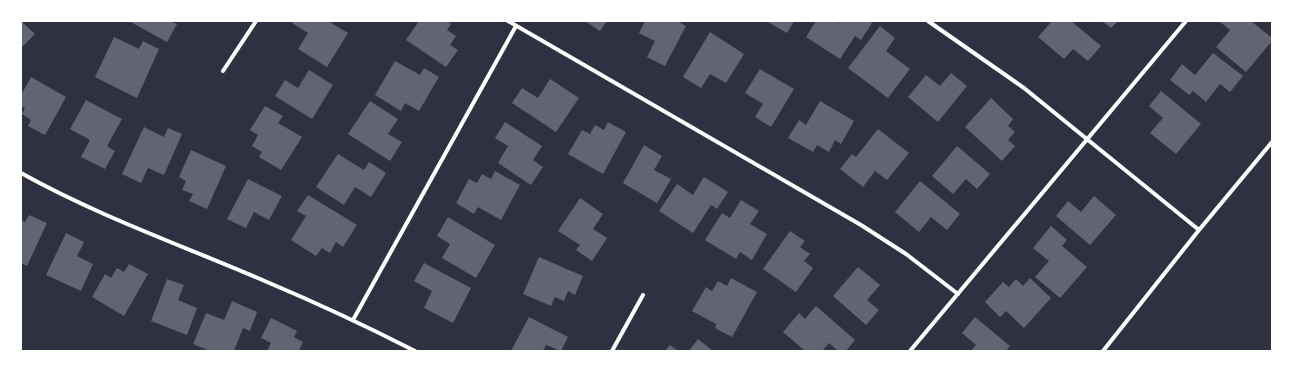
<svg xmlns="http://www.w3.org/2000/svg" width="1293" height="372" font-family="Overpass,sans-serif">
<style>
.building{fill:#626471}
.lines{fill:none;stroke-linecap:round;stroke-linejoin:round}
.minor{stroke:#fff;stroke-width:4}
</style>
<rect width="100%" height="100%" fill="#2d3142"/>
<path class="building" d="M21,21L35,34L21,48Z
M129,21H170L177,24L167,42Z
M293,21H328L348,33L327,67L298,49L308,33L292,23Z
M419,21H447L451,24L447,30L456,36L450,45L458,50L446,67L406,40Z
M585,21H607L600,31Z
M645,21H677L686,26L665,66L647,57L655,41L639,33Z
M766,21H794L787,33Z
M816,21H834L838,23L839,21H869L872,23L861,40L855,36L840,59L806,37Z
M1052,21H1071L1101,46L1088,61L1073,49L1064,59L1038,37Z
M1102,21H1118L1111,28Z
M1219,21H1251L1272,38V41L1246,72L1216,47L1230,30Z
M880,26L895,38L886,51L910,69L888,98L848,68Z
M710,32L744,54L726,83L710,74L701,88L683,77Z
M114,37L139,49L143,41L159,49L137,98L95,77Z
M1213,53L1243,76L1230,92L1220,84L1206,102L1193,91L1189,95L1170,80L1182,64L1195,75Z
M395,61L420,75L424,68L439,77L419,111L405,103L401,111L375,95Z
M760,69L794,89L771,127L755,117L763,104L745,93Z
M309,70L333,85L312,119L275,96L285,80L298,88Z
M951,73L967,86L938,122L908,97L926,75L940,86Z
M31,77L66,97L45,135L28,126L31,120L22,114L25,108L21,106V95Z
M550,79L579,98L556,132L512,103L522,88L538,98Z
M1161,91L1201,124L1176,154L1150,133L1163,118L1149,106Z
M991,98L1013,119L1008,126L1015,132L1008,140L1015,146L1002,161L965,127Z
M86,100L122,119L107,146L115,151L105,169L81,157L90,140L70,129Z
M370,101L398,119L388,134L402,142L390,161L348,134Z
M820,101L854,121L841,144L835,140L829,152L817,145L813,152L788,138L799,120L806,125Z
M265,106L283,116L278,123L302,137L281,170L259,157L262,152L252,146L258,135L250,130Z
M505,122L542,146L533,160L543,167L531,185L498,163L508,146L495,138Z
M608,122L626,132L603,174L568,154L582,130L590,134L595,125L604,130Z
M144,127L164,137L168,128L182,134L164,175L148,168L141,183L122,174Z
M878,129L909,153L887,180L875,171L863,187L840,169L852,154L856,157Z
M644,145L662,156L654,170L671,179L657,203L623,183Z
M957,146L990,174L977,189L966,179L953,194L932,176Z
M191,150L226,166L207,209L189,201L193,194L182,190L186,181L179,177Z
M338,154L364,170L369,162L386,173L371,197L355,187L344,205L316,187Z
M495,171L520,185L501,220L478,207L474,214L456,203L469,179L477,183L482,174L491,179Z
M704,177L728,192L717,209L711,205L693,233L659,211L677,184L693,195Z
M248,179L282,196L269,220L254,212L246,228L227,219Z
M920,181L960,214L947,230L931,217L919,232L895,212Z
M308,195L357,225L343,247L336,242L330,253L322,248L316,256L291,240L306,216L297,211Z
M1094,196L1116,215L1090,245L1056,216L1068,201L1081,212Z
M580,198L603,214L593,229L607,238L592,261L576,250L580,245L558,231Z
M741,200L759,211L750,224L767,234L752,260L740,252L736,259L705,240L722,213L730,218Z
M29,215L47,223L27,266L21,263V220L25,222Z
M448,217L495,245L476,278L442,258L450,244L437,236Z
M1051,226L1067,240L1062,246L1087,267L1060,298L1035,277L1049,261L1033,248Z
M790,231L805,241L800,247L810,254L804,261L813,268L796,292L763,269Z
M66,233L84,242L77,256L93,264L81,291L46,275Z
M539,257L583,276L575,295L568,291L564,301L555,297L551,306L523,294Z
M424,263L471,288L453,323L424,308L432,291L414,281Z
M129,264L148,274L124,316L92,297L105,274L111,278L117,268L124,272Z
M858,267L880,285L867,300L879,310L866,325L833,296Z
M731,278L757,292L732,337L715,328L716,324L692,311L706,287L712,291L718,281L727,286Z
M1030,278L1051,298L1024,328L1006,311L1000,317L985,302L1003,282L1009,287L1016,279L1023,286Z
M167,279L184,285L178,300L197,308L187,335L151,321Z
M232,301L257,312L250,331L243,328L234,351H210L193,344L206,313L224,320Z
M816,306L855,340L846,351H838L829,343L822,351H805L783,332L799,313L805,319Z
M529,317L568,337L561,351L546,345L543,351H511Z
M975,317L1010,346L1006,351H971L976,345L962,333Z
M271,318L297,331L294,337L303,342L299,351H267L271,343L261,338Z
M698,339L713,351H689Z
M670,345L678,351H665Z"/>
<g class="lines">
<path class="minor" d="M508,21L861,225L906,254L958,294
M928,21L1024,88L1199,230
M223,71L256,21
M21,173C100,217 184,246 267,282C317,303 366,326 415,351
M353,320L516,26
M612,351L643,295
M910,351L1186,21
M1103,351L1199,230L1272,142"/>
</g>
<rect width="1293" height="372" fill="none" stroke="#ffffff" stroke-width="44"/>
</svg>
